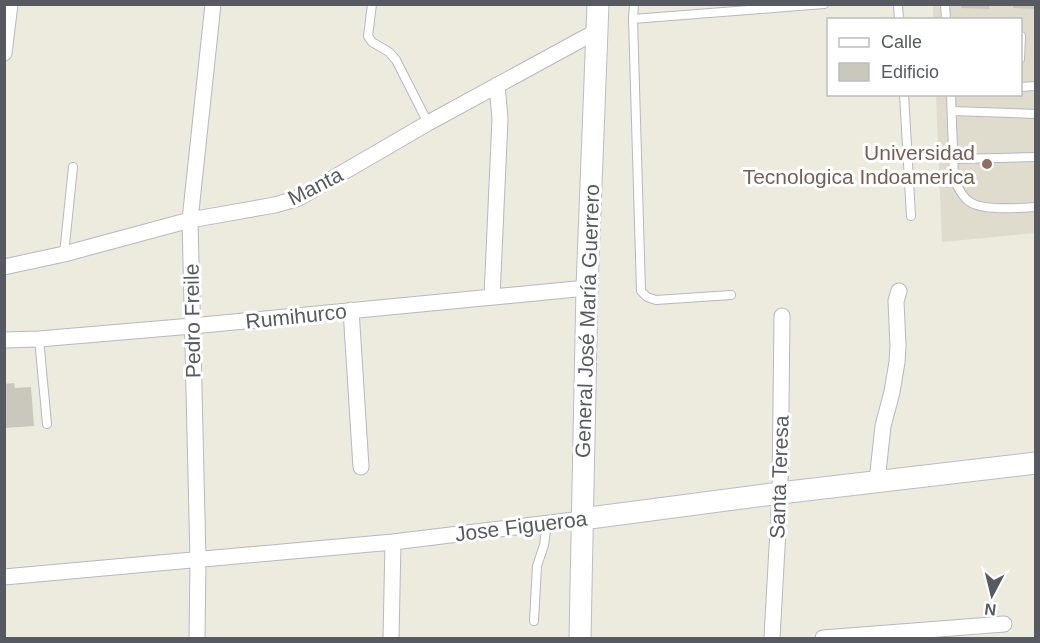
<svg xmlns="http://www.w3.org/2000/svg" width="1040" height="643" font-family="Helvetica,sans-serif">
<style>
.education{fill:#dfdcce}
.building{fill:#cac7bd}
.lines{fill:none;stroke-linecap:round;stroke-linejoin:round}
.lane-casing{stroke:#b6b9bf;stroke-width:10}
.street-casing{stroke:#b6b9bf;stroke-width:17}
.secondary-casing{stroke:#b9bdc4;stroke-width:23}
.lane{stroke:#fff;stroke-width:8}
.street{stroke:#fff;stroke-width:15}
.secondary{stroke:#fff;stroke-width:21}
.education-dot{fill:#8d6e63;stroke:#fff;stroke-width:2}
.labels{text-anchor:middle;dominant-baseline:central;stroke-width:6;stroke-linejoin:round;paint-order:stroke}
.education-label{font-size:21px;fill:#785e54;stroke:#fff;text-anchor:end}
.street-label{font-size:21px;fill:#575b61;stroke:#fff}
</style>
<rect width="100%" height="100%" fill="#edeade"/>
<path class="education" d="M933,5H1035V233L942,242L936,95L1020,94V20L933,19Z"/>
<path class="building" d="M962,4H989V9L961,8Z
M1013,4H1036V9L1013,8Z
M14,383L15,388L31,387L34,426L4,428V384Z"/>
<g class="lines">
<g class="lane-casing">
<path id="lane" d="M372,4L368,36L372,42L389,52L396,60L428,123
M898,4L899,20
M945,4L946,20
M633,19L634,4
M1020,59L1021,36
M1020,87L1036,86
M904,94L911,216
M951,94L954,179C957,186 962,197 970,202C983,211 1019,208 1036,207
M952,111L1036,114
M954,159L1036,157
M64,254L73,167
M731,295L656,300L647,297L641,291L633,19L824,4
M39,339L47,424
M534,621L537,566L544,545L547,523"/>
</g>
<g class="street-casing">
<path id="street" d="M4,53L10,4
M4,267L64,254L190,220L275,205L299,198L428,123L597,31
M492,297L500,119L497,85
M351,310L361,467
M4,340L39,339L192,326L587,288
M877,481L883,426L892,392L897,362L898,346L896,301L899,291
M4,577L393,542L582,519
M197,638L198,560L190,220L213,4
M391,638L393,542
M772,638L780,493L782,316
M823,638L1004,624"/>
</g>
<g class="secondary-casing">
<path id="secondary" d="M582,519L780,493L1036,463
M580,638L587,288L598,4"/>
</g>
<use href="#lane" class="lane"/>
<use href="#street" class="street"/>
<use href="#secondary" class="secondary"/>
</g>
<circle class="education-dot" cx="987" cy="164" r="6"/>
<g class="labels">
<g class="education-label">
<text x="975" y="152">Universidad<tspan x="975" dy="24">Tecnologica Indoamerica</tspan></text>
</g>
<g class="street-label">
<text transform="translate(315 186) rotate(-27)">Manta</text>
<text transform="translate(296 316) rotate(-6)">Rumihurco</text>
<text transform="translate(192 321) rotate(-91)">Pedro Freile</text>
<text transform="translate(587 321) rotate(-88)">General José María Guerrero</text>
<text transform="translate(779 477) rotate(-88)">Santa Teresa</text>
<text transform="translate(521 526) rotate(-7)">Jose Figueroa</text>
</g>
</g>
<rect width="1040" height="643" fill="none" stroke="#575b61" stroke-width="12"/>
<rect x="827" y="18" width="195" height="78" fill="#ffffff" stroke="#bcbdc0" stroke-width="1.5"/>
<rect x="839" y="38" width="30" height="9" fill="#ffffff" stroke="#bcbdc0" stroke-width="1.5"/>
<text x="881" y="48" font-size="18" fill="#575b61">Calle</text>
<rect x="839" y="63" width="30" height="18" fill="#cac7bd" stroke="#bcbdc0" stroke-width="1.5"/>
<text x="881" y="78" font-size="18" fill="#575b61">Edificio</text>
<g transform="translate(992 595) rotate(187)" stroke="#ffffff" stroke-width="4.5" paint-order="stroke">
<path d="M0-4.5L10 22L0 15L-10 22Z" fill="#575b61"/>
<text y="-9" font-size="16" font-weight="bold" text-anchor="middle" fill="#575b61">N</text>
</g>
</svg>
